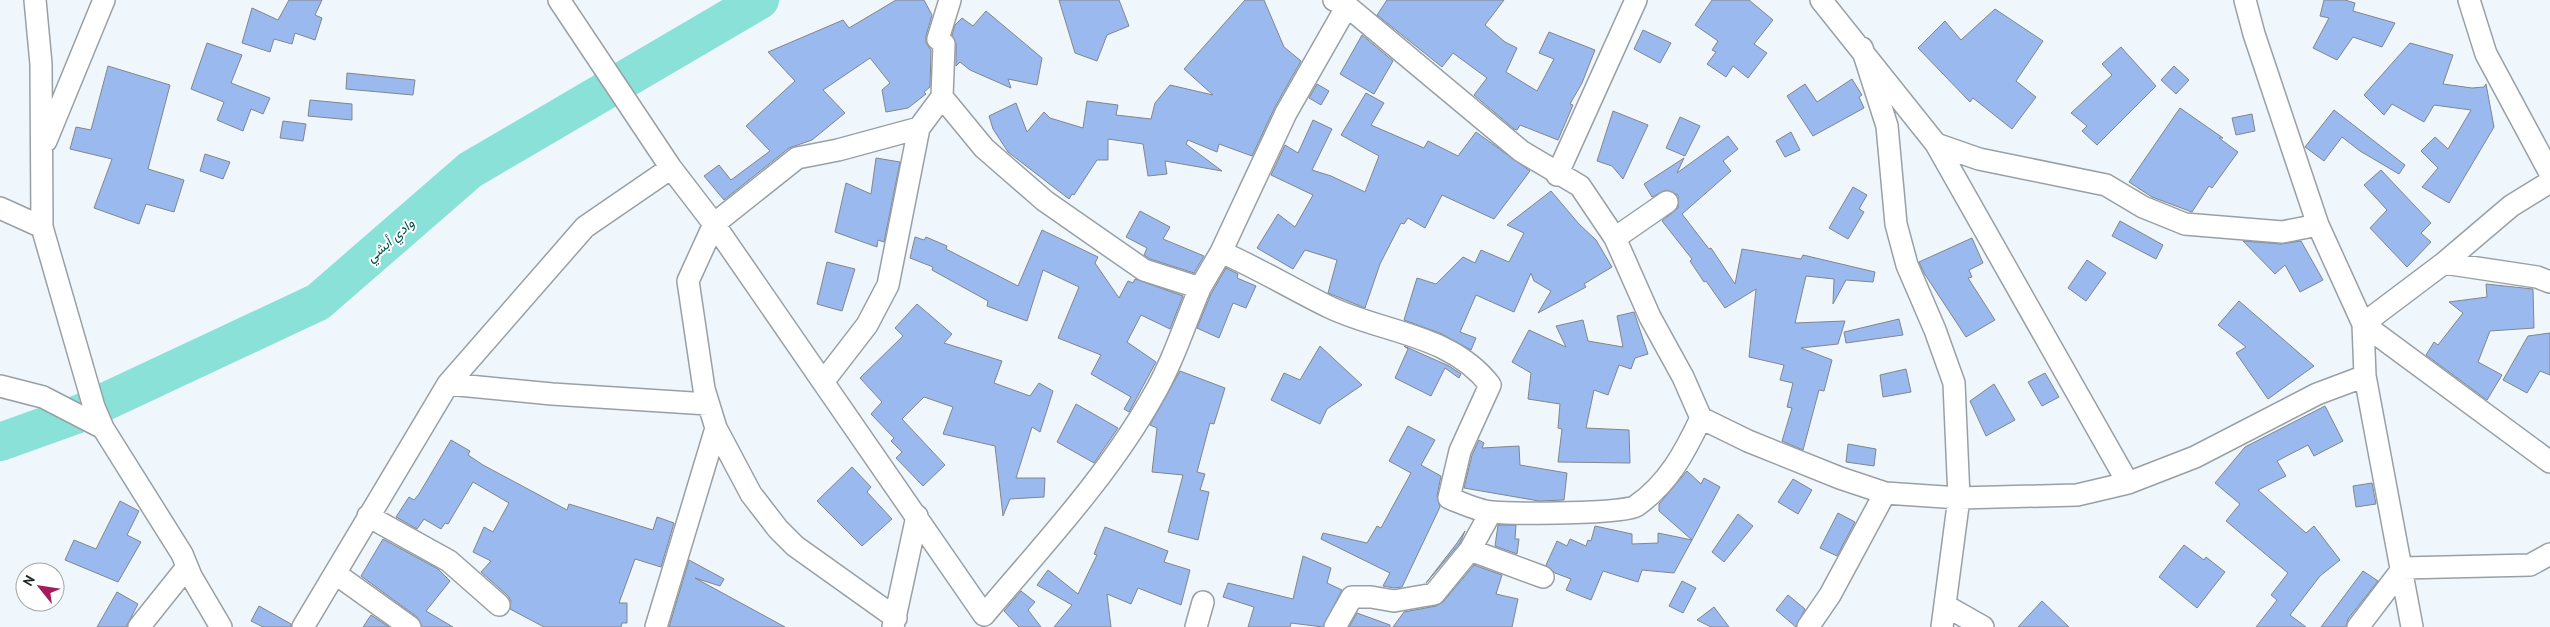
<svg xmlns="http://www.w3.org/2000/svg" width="2550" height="627" font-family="'PT Sans',Vazirmatn,sans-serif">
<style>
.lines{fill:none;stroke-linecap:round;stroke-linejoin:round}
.river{stroke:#8ae1d7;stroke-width:38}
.building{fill:#9ab9ef;stroke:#82868c}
.minor-casing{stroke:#99a0a5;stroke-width:24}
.minor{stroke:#fff;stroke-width:21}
.labels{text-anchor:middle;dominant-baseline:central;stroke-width:4;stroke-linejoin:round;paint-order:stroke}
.water-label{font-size:14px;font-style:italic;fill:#04544e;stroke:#fff}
</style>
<rect width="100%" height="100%" fill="#eff7fc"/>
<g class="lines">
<path class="river" d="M0,442L81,413L318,302L470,170L760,0"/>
</g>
<path class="building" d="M289,0H322L315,15L322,18L315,40L295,33L292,44L274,39L270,52L242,43L252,8L278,20Z
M896,0H924L932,15L926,36V43L931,50L930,87L924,92L926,94L908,108L886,112L882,90L890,83L870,58L823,90L845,113L812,140L789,148L724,200L704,176L719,165L731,180L770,151L746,126L795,81L768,52L843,20L849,28Z
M1059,0H1119L1129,26L1107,35L1097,61L1075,53Z
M1245,0H1264L1284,47L1301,61L1275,107L1252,156L1219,144L1217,152L1188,140L1186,144L1222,171L1165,161L1167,174L1148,176L1143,144L1108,139V160H1097L1074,195L1072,194L1069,199L1008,152L993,129L989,116L1016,103L1027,132L1044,112L1050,118L1083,128L1087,101L1118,105L1116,115L1151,119L1155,103L1170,85L1213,95L1184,69Z
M1387,0H1504L1485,25L1505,42L1517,48L1506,72L1537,91L1554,59L1539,53L1549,32L1595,50L1582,83L1570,104L1573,105L1558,140L1520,125L1517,130L1514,129L1474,95L1487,78L1453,53L1442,67L1377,15Z
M1712,0H1749L1773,20L1754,44L1767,53L1748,78L1733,66L1726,77L1707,64L1716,52L1712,50L1718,41L1695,25Z
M2324,0H2345L2355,3L2353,11L2395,23L2382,47L2353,37L2337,60L2313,48L2329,18L2320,16Z
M1995,9L2043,41L2016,81L2036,97L2012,129L1973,98L1970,102L1918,48L1945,21L1961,40Z
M986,11L1042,58L1037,85L1008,79L1011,88L970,70L960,62L956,66V44L952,35L955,25L962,18L973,26Z
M1643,30L1671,43L1660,63L1634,49Z
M1362,35L1393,61L1374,94L1340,74Z
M207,43L242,55L231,83L270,98L263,114L251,109L243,131L217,120L224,102L191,89Z
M2410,43L2453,55L2443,84L2472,88L2484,87L2486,84L2494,127L2449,203L2422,187L2438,168L2421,151L2435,137L2448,149L2471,110L2434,105L2424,122L2392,104L2384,115L2364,95Z
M2121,47L2156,86L2097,145L2082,131L2087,126L2071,113L2112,75L2102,64Z
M108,66L170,85L148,169L184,180L174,212L146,204L139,224L94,208L112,159L70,149L76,127L91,130Z
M2174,66L2189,80L2176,94L2161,80Z
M347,73L415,80L413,95L346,89Z
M1852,79L1862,95L1859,97L1864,108L1813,136L1787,96L1805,84L1817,102Z
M1317,84L1329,91L1321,105L1309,98Z
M1366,93L1384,103L1371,125L1424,148L1428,141L1458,156L1476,132L1530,171L1494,219L1442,195L1425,228L1408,218L1404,224L1401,223L1380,264L1365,308L1328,293L1337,260L1305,250L1293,269L1257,248L1278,214L1295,227L1313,195L1271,175L1285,145L1298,153L1313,120L1332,129L1312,170L1331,176L1365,192L1379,156L1341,135Z
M310,100L352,104V120L308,116Z
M2180,108L2223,138H2219L2238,152L2212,188L2209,186L2192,212L2152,197L2129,182Z
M2334,110L2405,165L2399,174L2360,151L2342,137L2324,161L2305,147Z
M1613,111L1648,125L1623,179L1612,166L1597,161Z
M2252,114L2255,131L2236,135L2232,118Z
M1680,117L1700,126L1685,156L1666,148Z
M283,121L306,124L303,141L280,138Z
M1791,132L1800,150L1785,157L1776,141Z
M1728,136L1738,149L1723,161L1731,171L1682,214L1709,249L1711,248L1735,284L1742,249L1801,259L1803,255L1875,272L1873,282L1846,280L1833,304L1834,279L1806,276L1795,323L1845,321L1838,344L1801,348L1832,360L1824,391L1819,390L1803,450L1782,441L1792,408L1787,407L1793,383L1780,380L1784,365L1749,357L1756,289L1725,308L1706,281L1704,282L1690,261L1692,259L1662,221L1678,208V195L1666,190L1652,197L1644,184L1684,158L1677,173Z
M205,154L230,162L223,179L200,171Z
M876,158L900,162L884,242L878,240L877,247L835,232L846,183L871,194Z
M2381,170L2431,223L2421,233L2431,242L2407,267L2370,228L2387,210L2364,185Z
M1853,187L1867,195L1859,209L1864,212L1848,239L1829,228Z
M1551,191L1579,224L1596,240L1612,267L1584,284L1586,287L1538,313L1551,291L1534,281L1531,273L1514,312L1476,295L1460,332L1476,338L1471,350L1442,334L1404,320L1417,278L1436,284L1463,257L1475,263L1481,250L1509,262L1524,233L1507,225Z
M1140,211L1170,227L1163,239L1204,256L1194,273L1150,259L1144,255L1147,248L1126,237Z
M2120,221L2163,245L2156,259L2112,236Z
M1042,230L1098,257L1095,263L1119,298L1128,281L1133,283L1135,279L1183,296L1170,329L1141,315L1127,342L1156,362L1129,412L1124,409L1131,397L1091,374L1101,355L1058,338L1079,287L1043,270L1027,321L987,306L988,301L932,270L933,267L910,258L915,237L924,240L926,237L947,246L946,249L1018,286Z
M1972,238L1983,263L1969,270L1972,277L1968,278L1995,320L1966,337L1924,273L1919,262Z
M2243,241L2281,244L2301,241L2323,280L2300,292L2285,265L2275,274Z
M2087,260L2106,273L2086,301L2068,288Z
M827,262L855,269L842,311L817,304Z
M1226,268L1238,274L1237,278L1256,286L1246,308L1233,303L1219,338L1197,328L1211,294Z
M2486,284L2533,289L2534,328L2490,331L2478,362L2502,375L2487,400L2426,355L2434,342L2438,345L2463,313L2449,302L2487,297Z
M2239,301L2314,366L2268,399L2236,353L2246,347L2218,325Z
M917,304L952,334L944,343L1002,361L994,383L1030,396L1039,383L1053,391L1040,432L1032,427L1016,478H1045L1044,497L1010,499L1003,516L995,446L943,434L953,407L924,397L902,419L945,465L923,486L896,458L902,452L891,441L894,438L871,414L882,402L860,378L903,336L895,328Z
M1634,312L1648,354L1635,358L1631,369L1619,365L1608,395L1594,390L1586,428L1629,430L1630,463L1558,462L1562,429L1558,428L1560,404L1528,399L1531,373L1512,362L1529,330L1566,347L1556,326L1583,320L1588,341L1623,347L1617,316Z
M1899,319L1903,335L1846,343L1844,332Z
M2550,333V375L2540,371L2527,393L2503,380L2528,336Z
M1320,346L1362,385L1327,409L1320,424L1271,400L1284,373L1300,380Z
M1404,346L1449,366L1461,374L1459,378L1445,368L1431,396L1395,378L1408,349Z
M1906,369L1911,392L1883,397L1880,375Z
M1180,371L1225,388L1214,424L1210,423L1197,472L1205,474L1200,490L1209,492L1198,540L1168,532L1183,475L1152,472L1157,428L1150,425Z
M2045,373L2059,397L2042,406L2028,382Z
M1994,384L2015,420L1986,436L1970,401Z
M1076,404L1118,428L1094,463L1057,442Z
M2325,406L2343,441L2314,456L2308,445L2277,461L2286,476L2258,490L2306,533L2314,526L2340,560L2320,576L2290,615L2306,627H2256L2277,600L2271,595L2288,573L2226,521L2240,504L2215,483L2245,447Z
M1408,426L1435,440L1421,465L1441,476L1437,496L1440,507L1402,587L1394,588L1383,586L1390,573L1321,539L1323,533L1367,543L1377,526L1381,528L1411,473L1389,461Z
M451,440L470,451L468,455L483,465L567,510L569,504L653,530L657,517L674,523L661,567L635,559L619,603H627V623H622L621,627H544L510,609L511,601L508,596L481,572L491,561L473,552L484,527L493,532L509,503L473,482L448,524L445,523L441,529L424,519L417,529L396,517L409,497L414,500L419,494Z
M1479,440L1484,443L1482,448L1519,446L1520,465L1567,473L1564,500L1539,501L1464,488L1472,455Z
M1848,444L1876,449L1874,466L1846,462Z
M852,467L871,487L867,492L892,519L862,546L817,501Z
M1687,471L1701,484L1704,478L1720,487L1692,540L1659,511V504Z
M1793,479L1812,490L1798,514L1778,502Z
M2372,483L2376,504L2356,507L2353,486Z
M120,501L139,511L127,535L141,542L118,582L65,560L74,540L96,549Z
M1838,513L1855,522L1837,556L1820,548Z
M1738,514L1753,526L1724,562L1712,552Z
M1498,525H1516L1515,539H1519L1517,554L1495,546Z
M1595,526L1632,534V544L1658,543V533L1692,540L1674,573L1642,570L1638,582L1603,571L1591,600L1566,590L1571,579L1555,573L1546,565L1557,541L1567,546L1570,539L1586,546L1588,540L1591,541Z
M1105,527L1168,551L1164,562L1190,570L1181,605L1138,588L1131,604L1107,594L1111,627H1054L1072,605L1037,585L1048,570L1078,594L1097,555L1094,554Z
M1465,531L1460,543L1426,583L1457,543Z
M383,539L438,569L450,581L426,611L453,627H422L417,617L361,576Z
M2184,545L2204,560L2206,557L2225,572L2197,608L2159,577Z
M1303,556L1331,568L1327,583L1342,590L1323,627L1291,623L1290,627H1248L1254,607L1223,597L1228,583L1293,599Z
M689,560L724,579L720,586L695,578L785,627H669Z
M1474,565L1502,575L1496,594L1518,599L1512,627H1393L1404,612L1436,606L1443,602Z
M2363,571L2378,581L2348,619L2346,627H2321Z
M1682,581L1696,588L1683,613L1669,606Z
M1021,591L1035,602L1028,610L1041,627H1019L1004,611Z
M117,592L138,604L126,627H97Z
M1788,595L1805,609L1796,627L1776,610Z
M2042,601L2069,627H2018Z
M259,606L291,624V627H263L251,621Z
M1714,607L1729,627H1711L1697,620Z
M1357,613L1390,625V627H1349Z
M371,615L389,627H363Z"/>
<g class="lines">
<g class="minor-casing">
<path id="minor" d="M559,0L671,168L714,224L797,158L838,150L919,128L942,97L944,44L938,39L950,0
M1334,0L1347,6L1521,151L1580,186L1615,238L1650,317L1683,377L1701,418L1748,441L1840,478L1885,493L1959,498L2077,495L2128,483L2195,457L2317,394L2365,376
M1821,0L1936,144L1979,159L2106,185L2143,207L2185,224L2282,232L2318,225
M2245,0L2254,34L2318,225L2363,324L2365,376L2412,627
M2469,0L2486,54L2550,173
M1347,6L1286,113L1221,252C1258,268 1292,289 1329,307C1383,333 1451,334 1490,385L1460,451L1449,498C1462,503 1478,511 1492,512C1512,514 1625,514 1636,506C1668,484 1685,452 1701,418
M1862,48L1887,126L1896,224L1907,265L1935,330L1954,383L1959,498L1942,627
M942,97L984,148L1045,201L1144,270L1200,288L1221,252
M46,141L104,0
M1936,144L2128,483
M1557,175L1636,0
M0,208L42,227L41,64L35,0
M714,224L688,281L704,389L716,428L751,494L778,529L795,546L896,618
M714,224L823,382L867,325L888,285L919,128
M42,227L94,407L103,428L182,554L191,576L221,627
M1615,238L1667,202
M2444,263L2537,277L2550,282
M2363,324L2444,263L2511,206L2550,182
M2363,324L2550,462
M823,382L984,615C1043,545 1108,476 1153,396C1173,362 1185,323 1200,288
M448,384L552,394L708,404
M0,386L43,397L103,428
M368,516L449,561L499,605
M1470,550L1543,577
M336,574L410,627
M1946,606L1983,627
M139,627L187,567
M303,627L448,384L585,227L671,168
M656,627L716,428
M893,627L917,516
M1196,627L1203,602
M1335,627L1352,597H1371L1394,601L1434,594L1470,550L1491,512
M1808,627L1830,595L1885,493
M2358,627L2403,568L2530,565L2550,554"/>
</g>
<use href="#minor" class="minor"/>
</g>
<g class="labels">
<g class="water-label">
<text transform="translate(390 240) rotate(-41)">وادي أبشي</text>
</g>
</g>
<g transform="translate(40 587) rotate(300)"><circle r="24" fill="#ffffff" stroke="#a5a7a7"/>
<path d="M0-4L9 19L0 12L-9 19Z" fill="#a71a5b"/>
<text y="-8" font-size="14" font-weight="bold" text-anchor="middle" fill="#1f2223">N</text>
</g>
</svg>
